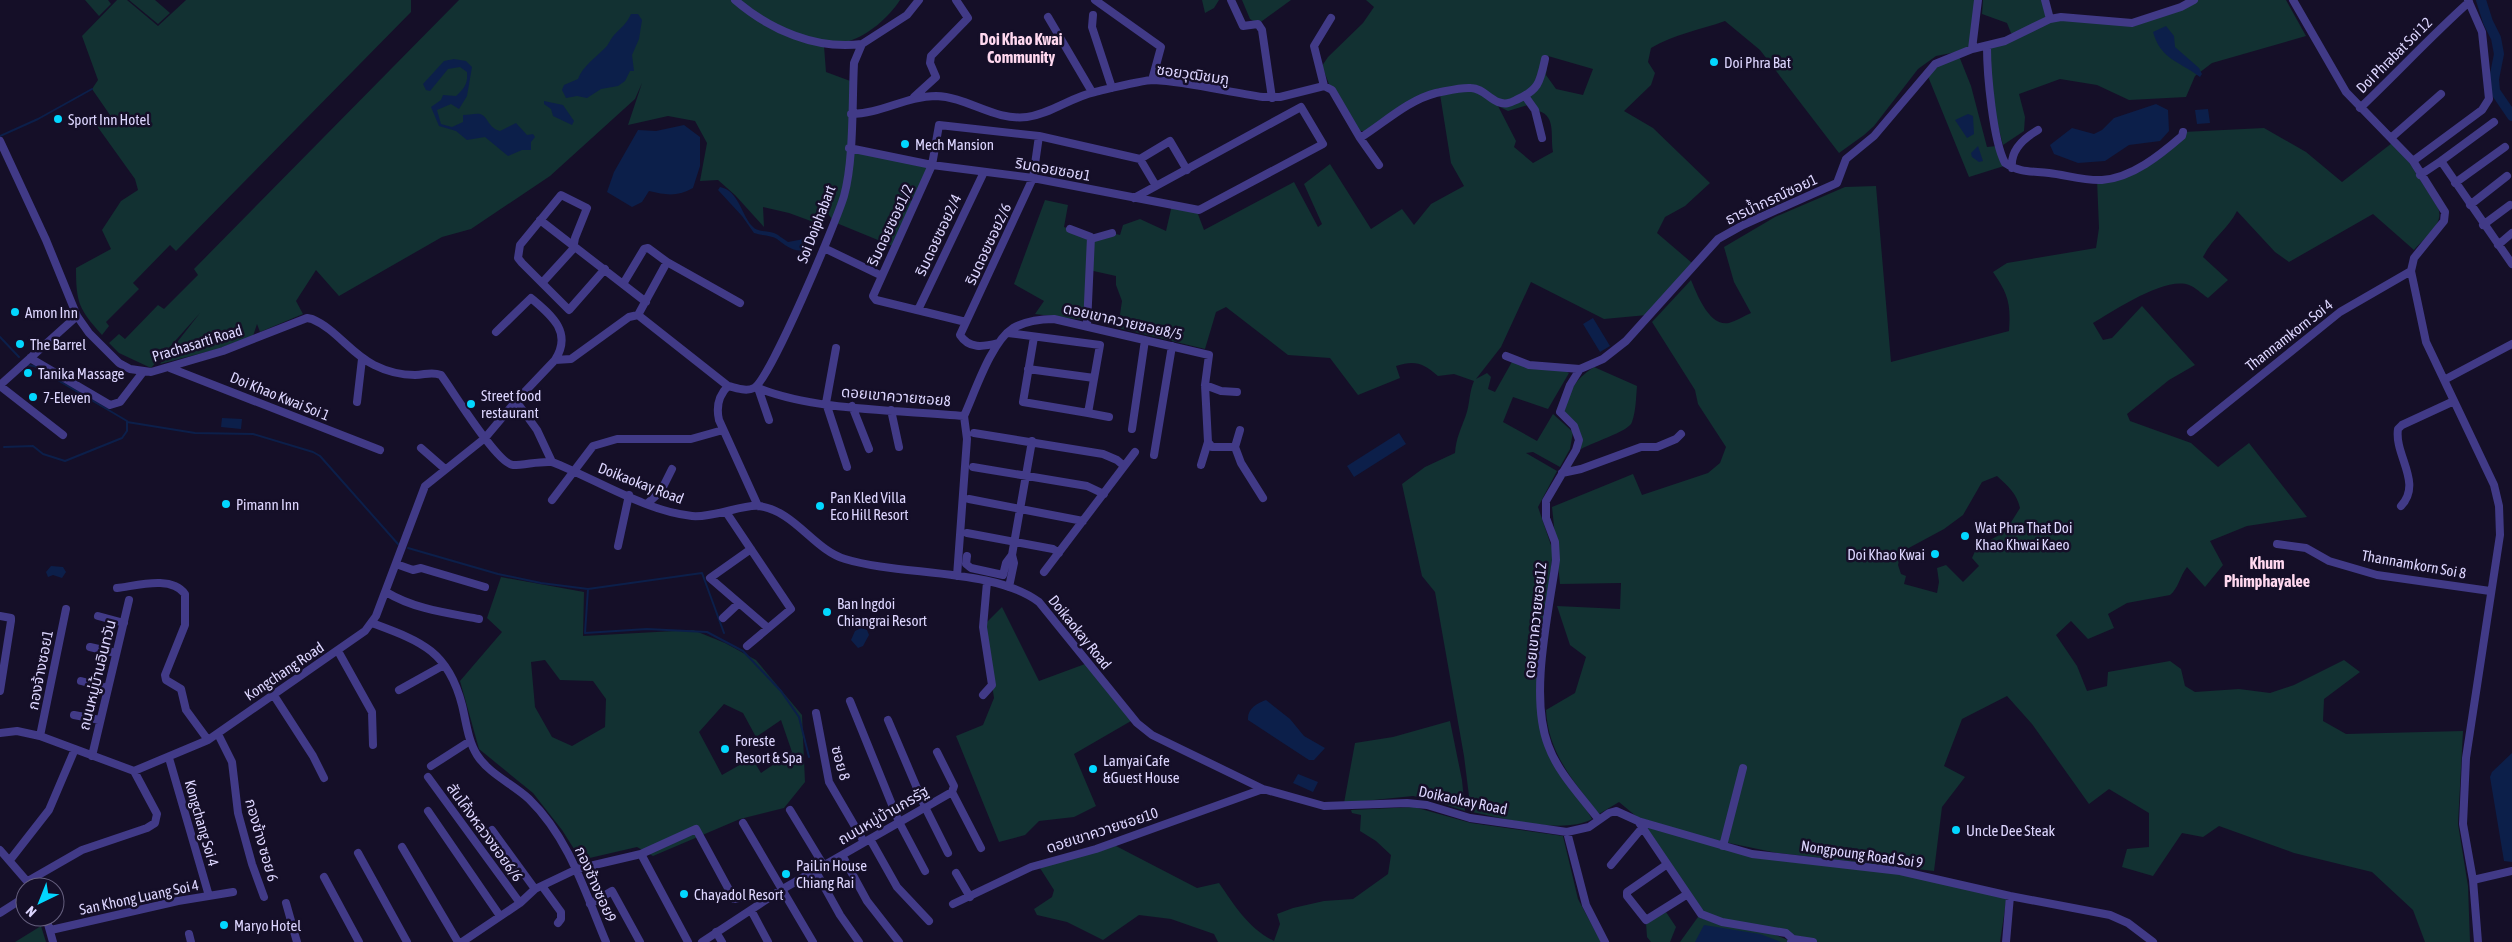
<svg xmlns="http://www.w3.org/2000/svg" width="2512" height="942" font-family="'Asap Condensed','Noto Sans Thai',sans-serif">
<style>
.green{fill:#123132;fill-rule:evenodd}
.water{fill:#0c1f4a}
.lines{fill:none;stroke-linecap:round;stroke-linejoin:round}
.stream{stroke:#0c1f4a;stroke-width:2}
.river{stroke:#0c1f4a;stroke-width:10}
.minor{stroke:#413a87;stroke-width:8}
.poi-dot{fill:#02d7ff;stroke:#150f28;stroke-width:2}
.labels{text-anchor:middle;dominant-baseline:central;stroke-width:5;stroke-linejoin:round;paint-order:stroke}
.street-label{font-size:15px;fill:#ddd6ff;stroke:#150f28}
.poi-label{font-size:15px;fill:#ddd6ff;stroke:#150f28;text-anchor:start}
.neighbourhood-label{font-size:16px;font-weight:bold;fill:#ffd8ef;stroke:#150f28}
</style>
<rect width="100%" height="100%" fill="#150f28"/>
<path class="green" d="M85,0H108L111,4L99,16Z
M117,0H127L158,26L186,0H411V12L176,251L170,245L133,283L139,289L106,322L109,326L102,335C79,309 76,303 76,268L111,249L102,230L121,201L138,190L135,179L97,126L110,119V115L92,89L98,80L82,36Z
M129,0H155L170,13L158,24Z
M459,0H900C889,17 869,35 849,41C840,44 827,42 818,43L824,46L826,72L853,82L850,148L932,165L895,247L834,222L819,201V224L789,213L763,207L764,227L735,195L718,180L700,181L707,143L695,121L668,116L628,125L642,83L635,99L550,176L471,229L442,237L339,296L316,270L296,301L303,314L260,332L257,324L253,336L214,350L160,364L200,313L151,368L119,353L109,343L119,334L125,339L158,305L164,309L198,275L194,269Z
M1202,0H1219L1214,8L1205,13Z
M1242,0H1291L1258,24L1250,19Z
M1366,0H1978L1972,49L1936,56L1918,69L1874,126L1864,135L1839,153L1760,50L1725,21C1700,30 1674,34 1651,48L1648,62L1655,73L1651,85L1624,111L1653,128L1710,183L1685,206L1665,217L1657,233L1692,263L1647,315L1604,319L1531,282L1501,347L1476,379L1487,373L1491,377L1488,389L1495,392L1513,360L1562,369L1569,373L1548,409L1513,397L1503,422L1537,441L1553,414L1573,432L1570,449L1560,467L1533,452L1526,453L1557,471L1538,507L1553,551L1540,661L1543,736L1592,819C1563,835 1504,818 1471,812L1464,756L1435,592L1422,576L1402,484L1425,467L1455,453C1456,438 1461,429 1466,415C1470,404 1469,392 1474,381L1454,374L1438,376C1423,363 1415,360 1396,366L1400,378L1358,395L1330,358L1288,355L1226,307L1216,312L1205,349L1118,328L1122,301L1116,285V276L1089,270L1091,239L1112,233L1120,235L1123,225L1140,219L1166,231L1172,205L1196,209L1204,230L1294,182L1318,227L1322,224L1304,184L1330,164L1371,229L1402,209L1414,225L1431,204L1464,186L1451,163L1439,88L1419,97L1365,131H1359L1329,84L1322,66L1328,57L1363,23L1374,7ZM1548,56L1593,69L1583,95L1556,89L1546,75ZM1531,104L1535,110C1557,114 1550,134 1553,152L1533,163L1514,147L1516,141L1498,106L1508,111Z
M1983,0H2045L2050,19L2132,23L2195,0H2286L2306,36L2212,63L2195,76L2186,97L2129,100L2097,85L2060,79L2019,94L2025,117L2024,131L2003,145L1992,103L1987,47L2017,35L2011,33L2007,23L1982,14Z
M1959,56L1971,86L1987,147L1997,146L2004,166L1969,177L1927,74L1935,64Z
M2264,128L2306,152L2342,182L2392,143L2409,162L2438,208C2445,224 2424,238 2414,250L2373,214L2289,262L2275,252L2237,211C2228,229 2213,237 2203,257L2228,280L2208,298C2202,294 2195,287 2189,285C2165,276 2114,311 2093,323L2103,340L2112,338L2142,306L2195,365L2169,380L2127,414L2130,421L2191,443L2218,467L2249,443L2307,517L2247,526L2210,541L2223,565L2205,587L2187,567C2180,576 2178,589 2170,595L2127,603L2108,614L2114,628L2088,639L2071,621L2056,635L2077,666L2087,691L2107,686L2108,672L2170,661L2181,669L2185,686L2195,692L2239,689L2270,693L2294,685L2344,660L2360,672L2324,699L2323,721L2346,734L2463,731L2458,824L2468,886L2470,942H2425L2413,910L2372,872L2294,853L2219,826L2203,837L2182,833L2153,876L2122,867L2127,849L2149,847V813L2109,789L2089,804L2032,724L2007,696L1962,719L1944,766L1965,777L1942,807L1934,871L1777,853L1705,838L1637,817L1619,802L1599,814C1574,782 1548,753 1546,710L1575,693L1586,657L1570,645L1557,606L1620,609L1621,583L1560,584L1552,507L1633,474L1642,495L1708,473L1720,463L1726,447L1698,404L1695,390L1652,322L1691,280C1697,294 1709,327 1729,323C1736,321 1744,316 1751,313L1734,282L1724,247L1775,217L1845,187L1876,186L1891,362L2009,331C2011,303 2008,294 1993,272L2007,263L2096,248L2099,228L2097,179L2130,172L2181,136L2183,132ZM1997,476C2008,486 2017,494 2020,508L2005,532L1977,547L1972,558L1979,566L1963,582L1946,565L1937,568L1939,582L1937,593L1904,584L1906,576L1901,574L1898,565L1900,556L1905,550L1944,529L1963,515L1982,482Z
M1045,200L1068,205L1064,227L1088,236L1084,320L1035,314L1044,301L1014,284Z
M1594,367L1637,386C1636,397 1636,411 1632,422C1629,432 1589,443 1578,451C1586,432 1577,426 1564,413C1571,389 1573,381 1594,367Z
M501,577L584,592L583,636L693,630L725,643L756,660L802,715L805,782L784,808L740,819L653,856L637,847L581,860L562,830L533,793L479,749L460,681L502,632L487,618ZM545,660L560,680L593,681L606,699L605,727L572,746L552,737L535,707L531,662ZM724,704L743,713L756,737L781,720L792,752L761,773L752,758L722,775L699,732Z
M1002,607L1039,681L1085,664L1131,721L1074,754L1096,806L1074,817L1039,821L1025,835L999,842L956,736L983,725L994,698L983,626Z
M1450,721L1462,780L1465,811L1432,800L1413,796L1344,803L1355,743L1393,737Z
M1414,807L1471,823L1563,836L1578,899L1601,942H1218L1214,934L1171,919L1139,915L1103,940L1067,922L1037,915L1034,909L1052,897L1054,890L1038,865L1108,845L1116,846L1197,888L1219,883C1235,906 1248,928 1274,941L1280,924L1277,914L1293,908L1324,901L1353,899L1388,874L1391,855L1376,841L1360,831L1361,815L1352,813L1351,810Z
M1638,821L1752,854L1900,871L2007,895L2000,942H1813L1768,932L1793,942H1680L1698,917L1712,922L1701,914Z
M1666,912L1676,927L1670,942H1651L1647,937L1646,923Z
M41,926L46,942H15Z"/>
<path class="water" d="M631,14H638L642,20L639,39L632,55L634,71H630L625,81L618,86L601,89L587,98L577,96L566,98L562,90L564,85L578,79C583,66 595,58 604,49C609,45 611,37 616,33C623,26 627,23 631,14Z
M2166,26L2174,36L2175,47L2199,68L2202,74L2200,77C2179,61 2161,60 2153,32Z
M454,59L466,61L472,67L467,96L459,109L451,104L437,110L441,124L452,127L463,122V115C468,115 476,113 480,114C488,116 488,128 500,131L516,123L527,135L533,134L535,137L531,142V150H522L508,156L485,137L467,140L456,131L439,126L431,107L441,100L443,95L456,96C465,88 468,83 467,72L460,67L448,69L430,91L426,90L423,84L444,61Z
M544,101L563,105L574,121L572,125L553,116L551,109L544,104Z
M2156,104L2168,110L2169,131L2160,141L2129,145L2105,161L2078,163L2054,154L2050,145L2072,128L2094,134L2102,130L2114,118Z
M2208,109L2210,123L2197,124L2195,110Z
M1968,114L1973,116L1974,134L1967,138L1955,120Z
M684,125L700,137V166L693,188C677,197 666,195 649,191L642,202L632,207L607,192L614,172L638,130L656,131Z
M1978,146L1983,161L1979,162L1972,157L1971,153Z
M720,187C739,191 741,214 752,226C758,233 767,230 774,233C779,235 783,239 788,242L804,239L811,241L809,248C797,255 786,246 777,239C772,236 760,235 754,233L742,216L718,190Z
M1593,318L1610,346L1600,352L1583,324Z
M222,418L242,419L241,429L221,427Z
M1399,433L1406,444L1354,477L1347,466Z
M51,566L63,567L66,572L62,578L53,575L48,577L46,572Z
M861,628L867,630L869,635L863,646L858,648L851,640L855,631Z
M1266,700L1290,719L1304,736L1325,748L1314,760H1309L1248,720C1247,709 1257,703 1266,700Z
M2512,753V862L2504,861L2490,777L2492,772Z
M1298,774L1318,782L1313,792L1293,783Z
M1704,925L1760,934L1781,942H1695Z"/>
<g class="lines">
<path class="stream" d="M0,136L38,119L92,89
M0,337L19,357
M127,422L195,433L253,434L313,452L320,456L398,544
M4,447L33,446L43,454L65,461L122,438L127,431V421L34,366L27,365
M408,548L498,574L541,583L588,589L702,573L724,633
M588,589L585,633L647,629L707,632L743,651L781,691L799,717L809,757"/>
<path class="river" d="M2481,0L2488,22L2496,38L2499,54L2494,79L2495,91L2512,116"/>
<path class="minor" d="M735,0C770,30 816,50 862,44
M1095,0L1161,47L1152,80
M1231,0L1243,26L1258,24L1262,30L1272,98
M2045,0L2050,19
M2293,0L2346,92L2413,161L2445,212L2444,221L2414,258L2411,271L2426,342L2494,485L2499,506L2500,535L2466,758L2463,824L2473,880L2478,942
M1093,15L1092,27L1112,88
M1048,17L1092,92
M1987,47C1987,73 1993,141 2005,163C2020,173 2032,171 2049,173C2066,175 2085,181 2102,180C2132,178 2160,155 2182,136L2183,132
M1972,49L1978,0
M1324,86L1314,46L1331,18
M1525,96L1535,110L1542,138
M914,97L936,77L930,63L931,56L968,18L956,0
M2360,108C2397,73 2431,36 2469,2
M851,114C881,114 906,96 936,96C968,97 994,121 1027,117C1051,114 1071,97 1095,92C1108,89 1142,80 1154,80C1189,82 1228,92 1263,97H1280L1324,86L1332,90L1360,138L1379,165
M2392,137L2441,94
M1360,138C1384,123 1408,100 1436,93C1447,91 1461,87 1471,88C1482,88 1488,98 1498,102C1505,105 1510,103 1516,100C1539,90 1540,82 1545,59
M0,141L46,240L77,316L89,333L119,363L130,369L151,372L223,351L307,318L312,319C336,329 351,354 374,365C386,371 401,375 415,375C425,375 431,371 441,375C453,391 497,464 513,465C526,465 538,461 552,462C596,479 645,511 692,516C714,518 743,504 759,506C795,511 813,549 845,559C900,576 994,568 1039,602L1137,723L1152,735L1263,789L1324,806L1407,803L1427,805L1470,818L1567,832L1589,827L1609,813L1616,811L1638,821L1752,854L1900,871L2010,896L2110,915L2128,923L2153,942
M849,148L932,165L1033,178L1199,210L1323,144L1301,107L1134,198
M1140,159L1156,186
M2413,161L2482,110L2489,99L2482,32L2468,0
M2441,161L2494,122
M2012,168C2010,150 2024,138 2038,130
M2420,175L2441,161L2512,264
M2455,183L2505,147
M2470,205L2507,176
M540,220L646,302
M2483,225L2510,205
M1070,229L1091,237L1087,325
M1091,239L1112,233
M2498,245L2512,233
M824,248L882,276
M542,283L573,249L575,238L587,208L561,195L520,245L518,258L522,263L569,310L605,269
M623,284L644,249L648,248L667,262L740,303
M918,310L984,172
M638,315L667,262
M966,322L876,300L873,296L932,165L939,125L1039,136L1140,159L1170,141L1187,170
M496,332L531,298C551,315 573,332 555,360
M1008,333L1100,345L1088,413L1023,402L1034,337
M998,343C983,347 969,349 960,335L1033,178L1039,136
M836,348L826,403L847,467
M1506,356L1529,365L1580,369
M30,358L110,405L120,402L143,372
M170,368L380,450
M1028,369L1094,378
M2444,380L2512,344
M0,385L77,316
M1205,385L1221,391L1237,392
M0,386L63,435
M728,386C718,396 716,407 719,420L758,506
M756,387C812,411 902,410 964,416
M758,388L769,420
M516,401L537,430L552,462
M357,402L362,359
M852,406L869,449
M891,410L899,447
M1088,413L1109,417
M964,416C975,392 991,342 1013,328C1026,321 1039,319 1054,319L1209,355L1205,385L1208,442L1212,447H1235
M1132,429L1145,340
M1240,430L1235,447L1241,463L1263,498
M2191,432L2340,312L2411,271
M974,433L1103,454L1117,460L1124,466
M421,448L445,469
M1154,455L1172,346
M1201,465L1208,442
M973,467L1087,486L1104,494
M1562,473L1581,469L1641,447H1657L1676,439L1681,434
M969,499L1083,521
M552,500L593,446L617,439H691L723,430
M648,503L661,491L672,469
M2401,506C2423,483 2394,455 2398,429L2402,425L2454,401
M726,512L791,609L747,646
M967,533L1053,549L1059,553
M2277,544L2306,548L2329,561L2377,575L2490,591
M618,546L629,495
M751,549L710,578L768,628
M967,556L966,564L971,568L1003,575L1006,563L1012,555L1032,441
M396,564L413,570L421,568L485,587
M1044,572L1135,452
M957,576L967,439L964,416
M1009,587L1014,563L1012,555
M117,588C136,586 171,575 185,594V625L165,675L166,680L181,689L186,710L208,740
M386,592C414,609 447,613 479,619
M0,616L11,618V621L0,691
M98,616L124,623
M723,618L739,603
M372,623C420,641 448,650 462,705C466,721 468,741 477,755C489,774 513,784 529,799C569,838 585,892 606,942
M90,647L116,653
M338,651L372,712L373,745
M81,681L108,688
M399,690L444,665
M273,694L313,756L324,778
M983,695L992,685L983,627L987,582
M850,701L899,822L925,871
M816,713L829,782L864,842
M74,715L100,720
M888,720L925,807L948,853
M0,733L17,731L40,736L134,771L208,740L365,631L376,616L425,486L485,438L516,401L555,360L571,359L629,317L638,315L728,386C737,388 746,392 754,388C770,380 837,220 844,196C854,160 852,102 854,63L862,44L907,15L919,0
M218,734L232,762L238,813L252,864L264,897
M40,736L66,609
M937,752L954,786L952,792L981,848
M92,756L129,600
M169,758L209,896
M431,766L470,741
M428,777L520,903
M790,810L824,866
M428,811L500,916
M1599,820C1581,796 1558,773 1548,745C1529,695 1549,612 1556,560L1555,542L1546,518V501L1576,450L1579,440L1574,426L1560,412L1570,385L1580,369L1603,359L1626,341L1718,239L1743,225L1837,183L1846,159L1874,136L1935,64L1972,49L2005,41L2050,19L2061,17L2132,23L2181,7L2194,0
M1638,821L1701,914L1722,922L1786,933L1793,939
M743,823L813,942
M492,830L535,889
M1567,832L1586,905L1605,942
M870,839L897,887L929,921
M1723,846L1743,768
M402,847L458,942
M0,850L32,887
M358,853L407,942
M641,854L688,942
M842,855L867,901L899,942
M10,860L49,810L75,749
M1611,865L1642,828
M1666,865L1627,892V896L1646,920L1686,895
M815,870L840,915L859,942
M956,873L970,897
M324,877L359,942
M2473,880L2512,871
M28,881L82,850L147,828L155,823L157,814L134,771
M542,886L561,912V919L558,923
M286,903L297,942
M590,904L612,891L640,942
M953,904L1031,867L1096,849L1263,789
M751,910L768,942
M0,913L25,897
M46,917L53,942
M51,930L178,901L233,892
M716,932L722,942
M189,934L191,942
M462,942L520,903L535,889L577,869L641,854L696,829L734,899L739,898
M702,942L781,890L952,792
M1791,942L1793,939L1813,942
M2006,942L2010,896"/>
</g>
<g class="poi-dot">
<circle cx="1714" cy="62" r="5"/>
<circle cx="58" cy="119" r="5"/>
<circle cx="905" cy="144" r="5"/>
<circle cx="15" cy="312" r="5"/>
<circle cx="20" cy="344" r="5"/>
<circle cx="28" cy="373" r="5"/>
<circle cx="33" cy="397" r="5"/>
<circle cx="471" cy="404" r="5"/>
<circle cx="226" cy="504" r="5"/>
<circle cx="820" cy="506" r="5"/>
<circle cx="1965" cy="536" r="5"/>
<circle cx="1935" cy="554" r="5"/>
<circle cx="827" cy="612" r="5"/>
<circle cx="725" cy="749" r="5"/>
<circle cx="1093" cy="769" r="5"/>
<circle cx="1956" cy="830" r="5"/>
<circle cx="786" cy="874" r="5"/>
<circle cx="684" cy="894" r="5"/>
<circle cx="224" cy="925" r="5"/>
</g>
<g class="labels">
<g class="street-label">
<text transform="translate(2394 55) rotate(-45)">Doi Phrabat Soi 12</text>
<text transform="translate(1193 74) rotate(8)">ซอยวุฒิชมภู</text>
<text transform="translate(1053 169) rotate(10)">ริมดอยซอย1</text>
<text transform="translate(1771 199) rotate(-25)">ธารน้ำกรณ์ซอย1</text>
<text transform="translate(816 224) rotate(-69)">Soi Doiphabart</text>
<text transform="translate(890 225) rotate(-65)">ริมดอยซอย1/2</text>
<text transform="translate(938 235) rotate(-65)">ริมดอยซอย2/4</text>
<text transform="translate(988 244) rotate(-65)">ริมดอยซอย2/6</text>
<text transform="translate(1123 321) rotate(13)">ดอยเขาควายซอย8/5</text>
<text transform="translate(2289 335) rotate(-38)">Thannamkorn Soi 4</text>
<text transform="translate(197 343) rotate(-17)">Prachasarti Road</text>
<text transform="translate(280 396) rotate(22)">Doi Khao Kwai Soi 1</text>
<text transform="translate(896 396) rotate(5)">ดอยเขาควายซอย8</text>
<text transform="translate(641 483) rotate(21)">Doikaokay Road</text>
<text transform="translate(2414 564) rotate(10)">Thannamkorn Soi 8</text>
<text transform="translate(1535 620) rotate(-84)">ดอยเขาควายซอย12</text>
<text transform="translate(1080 632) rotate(51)">Doikaokay Road</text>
<text transform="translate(40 670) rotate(-79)">กองจ้างซอย1</text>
<text transform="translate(284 671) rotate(-34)">Kongchang Road</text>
<text transform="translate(97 675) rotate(-76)">ถนนหมู่บ้านอินทวัน</text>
<text transform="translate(841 763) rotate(75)">ซอย 8</text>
<text transform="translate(1463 800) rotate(12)">Doikaokay Road</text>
<text transform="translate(883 815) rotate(-30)">ถนนหมู่บ้านกรรัฐ</text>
<text transform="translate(202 823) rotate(74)">Kongchang Soi 4</text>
<text transform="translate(1102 830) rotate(-18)">ดอยเขาควายซอย10</text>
<text transform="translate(485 832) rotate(54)">สันโค้งหลวงซอย6/6</text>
<text transform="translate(262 840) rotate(74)">กองช้าง ซอย 6</text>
<text transform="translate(1862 854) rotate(8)">Nongpoung Road Soi 9</text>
<text transform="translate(596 884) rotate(66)">กองช้างซอย9</text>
<text transform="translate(139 897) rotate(-12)">San Khong Luang Soi 4</text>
</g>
<g class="poi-label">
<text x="1724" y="62">Doi Phra Bat</text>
<text x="68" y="119">Sport Inn Hotel</text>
<text x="915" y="144">Mech Mansion</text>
<text x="25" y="312">Amon Inn</text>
<text x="30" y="344">The Barrel</text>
<text x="38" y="373">Tanika Massage</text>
<text x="481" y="395">Street food<tspan x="481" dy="17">restaurant</tspan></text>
<text x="43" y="397">7-Eleven</text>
<text x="830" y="497">Pan Kled Villa<tspan x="830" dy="17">Eco Hill Resort</tspan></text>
<text x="236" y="504">Pimann Inn</text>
<text x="1975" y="527">Wat Phra That Doi<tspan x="1975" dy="17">Khao Khwai Kaeo</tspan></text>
<text x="1925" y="554" text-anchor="end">Doi Khao Kwai</text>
<text x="837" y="603">Ban Ingdoi<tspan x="837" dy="17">Chiangrai Resort</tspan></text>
<text x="735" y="740">Foreste<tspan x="735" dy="17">Resort &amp; Spa</tspan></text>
<text x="1103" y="760">Lamyai Cafe<tspan x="1103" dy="17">&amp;Guest House</tspan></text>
<text x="1966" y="830">Uncle Dee Steak</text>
<text x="796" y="865">PaiLin House<tspan x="796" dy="17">Chiang Rai</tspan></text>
<text x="694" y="894">Chayadol Resort</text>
<text x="234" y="925">Maryo Hotel</text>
</g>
<g class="neighbourhood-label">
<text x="1021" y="39">Doi Khao Kwai<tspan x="1021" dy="18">Community</tspan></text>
<text x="2267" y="563">Khum<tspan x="2267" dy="18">Phimphayalee</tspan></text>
</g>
</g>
<g transform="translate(40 902) rotate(223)"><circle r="24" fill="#150f28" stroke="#655f7e"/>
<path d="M0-4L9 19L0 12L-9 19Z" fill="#02d7ff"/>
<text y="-8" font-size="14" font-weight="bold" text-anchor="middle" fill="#ddd6ff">N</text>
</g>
</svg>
